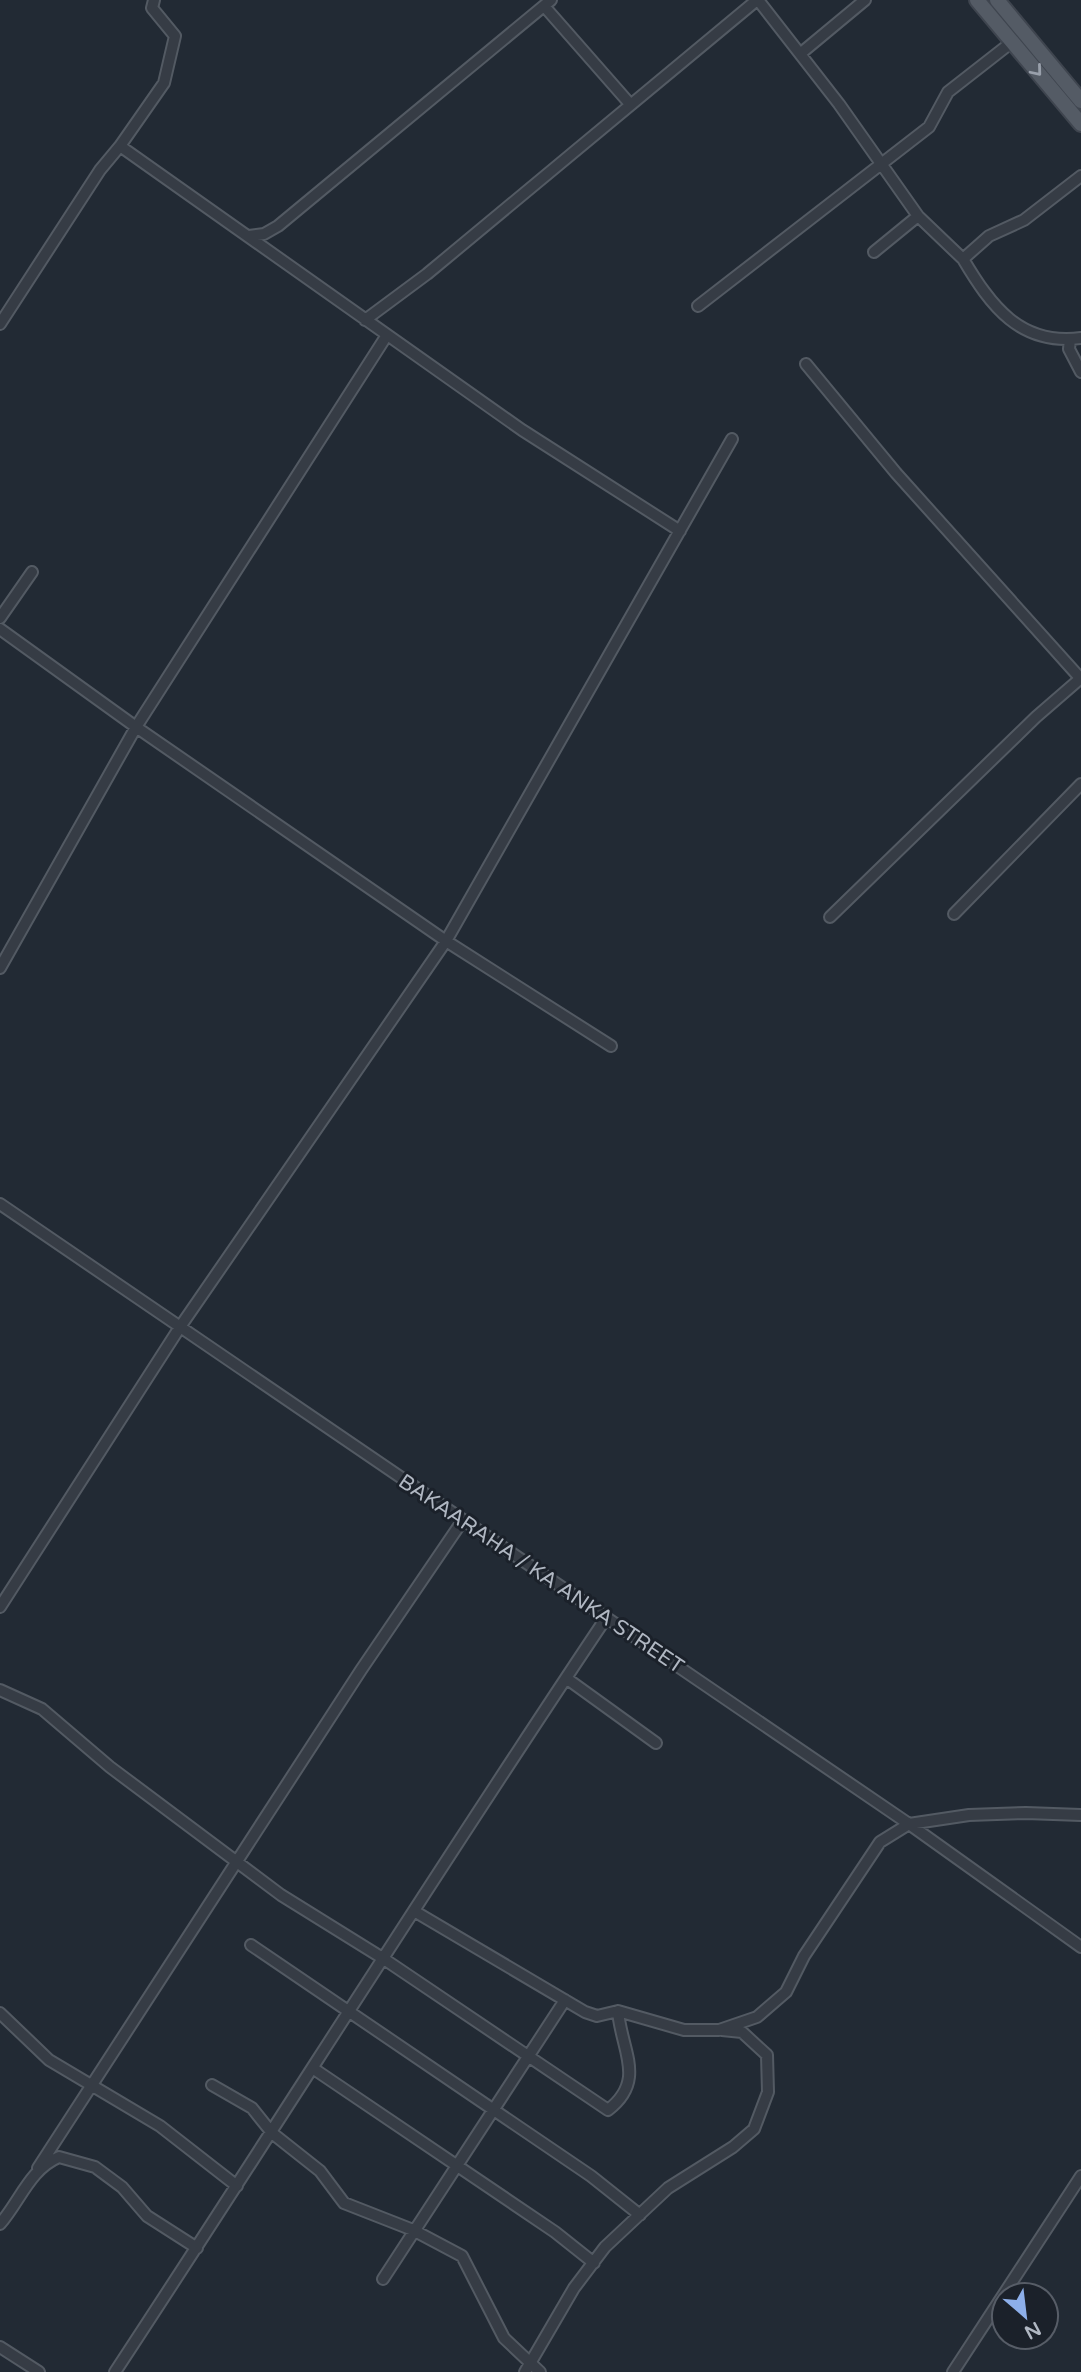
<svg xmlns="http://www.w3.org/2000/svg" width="1081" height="2372" font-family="'Varela Round',sans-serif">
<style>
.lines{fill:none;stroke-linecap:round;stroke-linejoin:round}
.minor-casing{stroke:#535a63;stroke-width:14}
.major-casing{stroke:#3f454f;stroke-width:18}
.minor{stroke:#363c45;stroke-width:10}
.major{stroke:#545b65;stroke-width:14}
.oneway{stroke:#99a0ab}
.labels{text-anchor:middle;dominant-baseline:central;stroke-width:6;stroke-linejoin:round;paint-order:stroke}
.street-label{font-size:21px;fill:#b0b7c2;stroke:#1b212a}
</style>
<rect width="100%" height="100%" fill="#222a34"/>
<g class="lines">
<g class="minor-casing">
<path id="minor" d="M758,0L839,104L918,216L874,252
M544,6L630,104
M800,54L865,0
M120,146L164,83L175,36L152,8L154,0
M918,216L963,259L989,236L1024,220L1081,176
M249,236L264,234L278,226L551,0
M963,259C991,306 1020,346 1081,338
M698,306L929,127L948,92L1012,42
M365,320L427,274L757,0
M0,324L100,170L120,146L522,430L680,531
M387,335L136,727L446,941L611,1046
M1070,339L1069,349L1081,372
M806,364L896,473L1081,679
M0,618L32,572
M0,629L136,727L0,968
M954,914L1081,784
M830,917L1036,717L1081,678
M0,1204L909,1824L1081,1947
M0,1607L180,1327L446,941L732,439
M566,1678L656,1743
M0,1690L42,1709L110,1767L281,1895L384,1959L608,2110C647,2080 621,2050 618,2011
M414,1911L585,2012L597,2016L618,2011L684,2030H719L757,2017L786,1992L804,1956L880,1842L909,1824L969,1815L1026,1813L1081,1815
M251,1945L591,2176L640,2215
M0,2013L49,2060L160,2126L237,2186
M314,2069L555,2232L594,2263
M212,2085L252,2108L272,2133L320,2171L344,2203L413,2230L462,2256L504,2338L540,2372
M38,2168L361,1670L463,1520
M0,2224C20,2201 30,2169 59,2157L95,2167L122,2187L147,2216L197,2248
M383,2279L565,2000
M0,2347L39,2372
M115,2372C280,2121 439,1867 606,1618
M525,2372L574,2288L605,2247L668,2188L733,2147L754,2129L768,2092L767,2055L742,2032L722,2030
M953,2372L1081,2176"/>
</g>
<g class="major-casing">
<path id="major" d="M977,0L1081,124
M997,0L1081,101"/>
</g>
<use href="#minor" class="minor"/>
<use href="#major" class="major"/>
</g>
<defs><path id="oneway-chevron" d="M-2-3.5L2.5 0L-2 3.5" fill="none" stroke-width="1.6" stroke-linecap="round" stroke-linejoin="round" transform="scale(1.75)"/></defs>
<use class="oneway" href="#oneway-chevron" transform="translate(1037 71) rotate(50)"/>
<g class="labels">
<g class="street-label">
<text transform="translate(541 1574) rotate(34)">BAKAARAHA / KA ANKA STREET</text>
</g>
</g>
<g transform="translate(1025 2316) rotate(152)"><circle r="33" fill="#1b212a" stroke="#575d67" stroke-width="2"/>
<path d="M0-5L12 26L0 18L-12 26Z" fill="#8dafea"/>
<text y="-10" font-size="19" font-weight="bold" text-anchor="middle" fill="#b0b7c2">N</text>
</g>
</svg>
